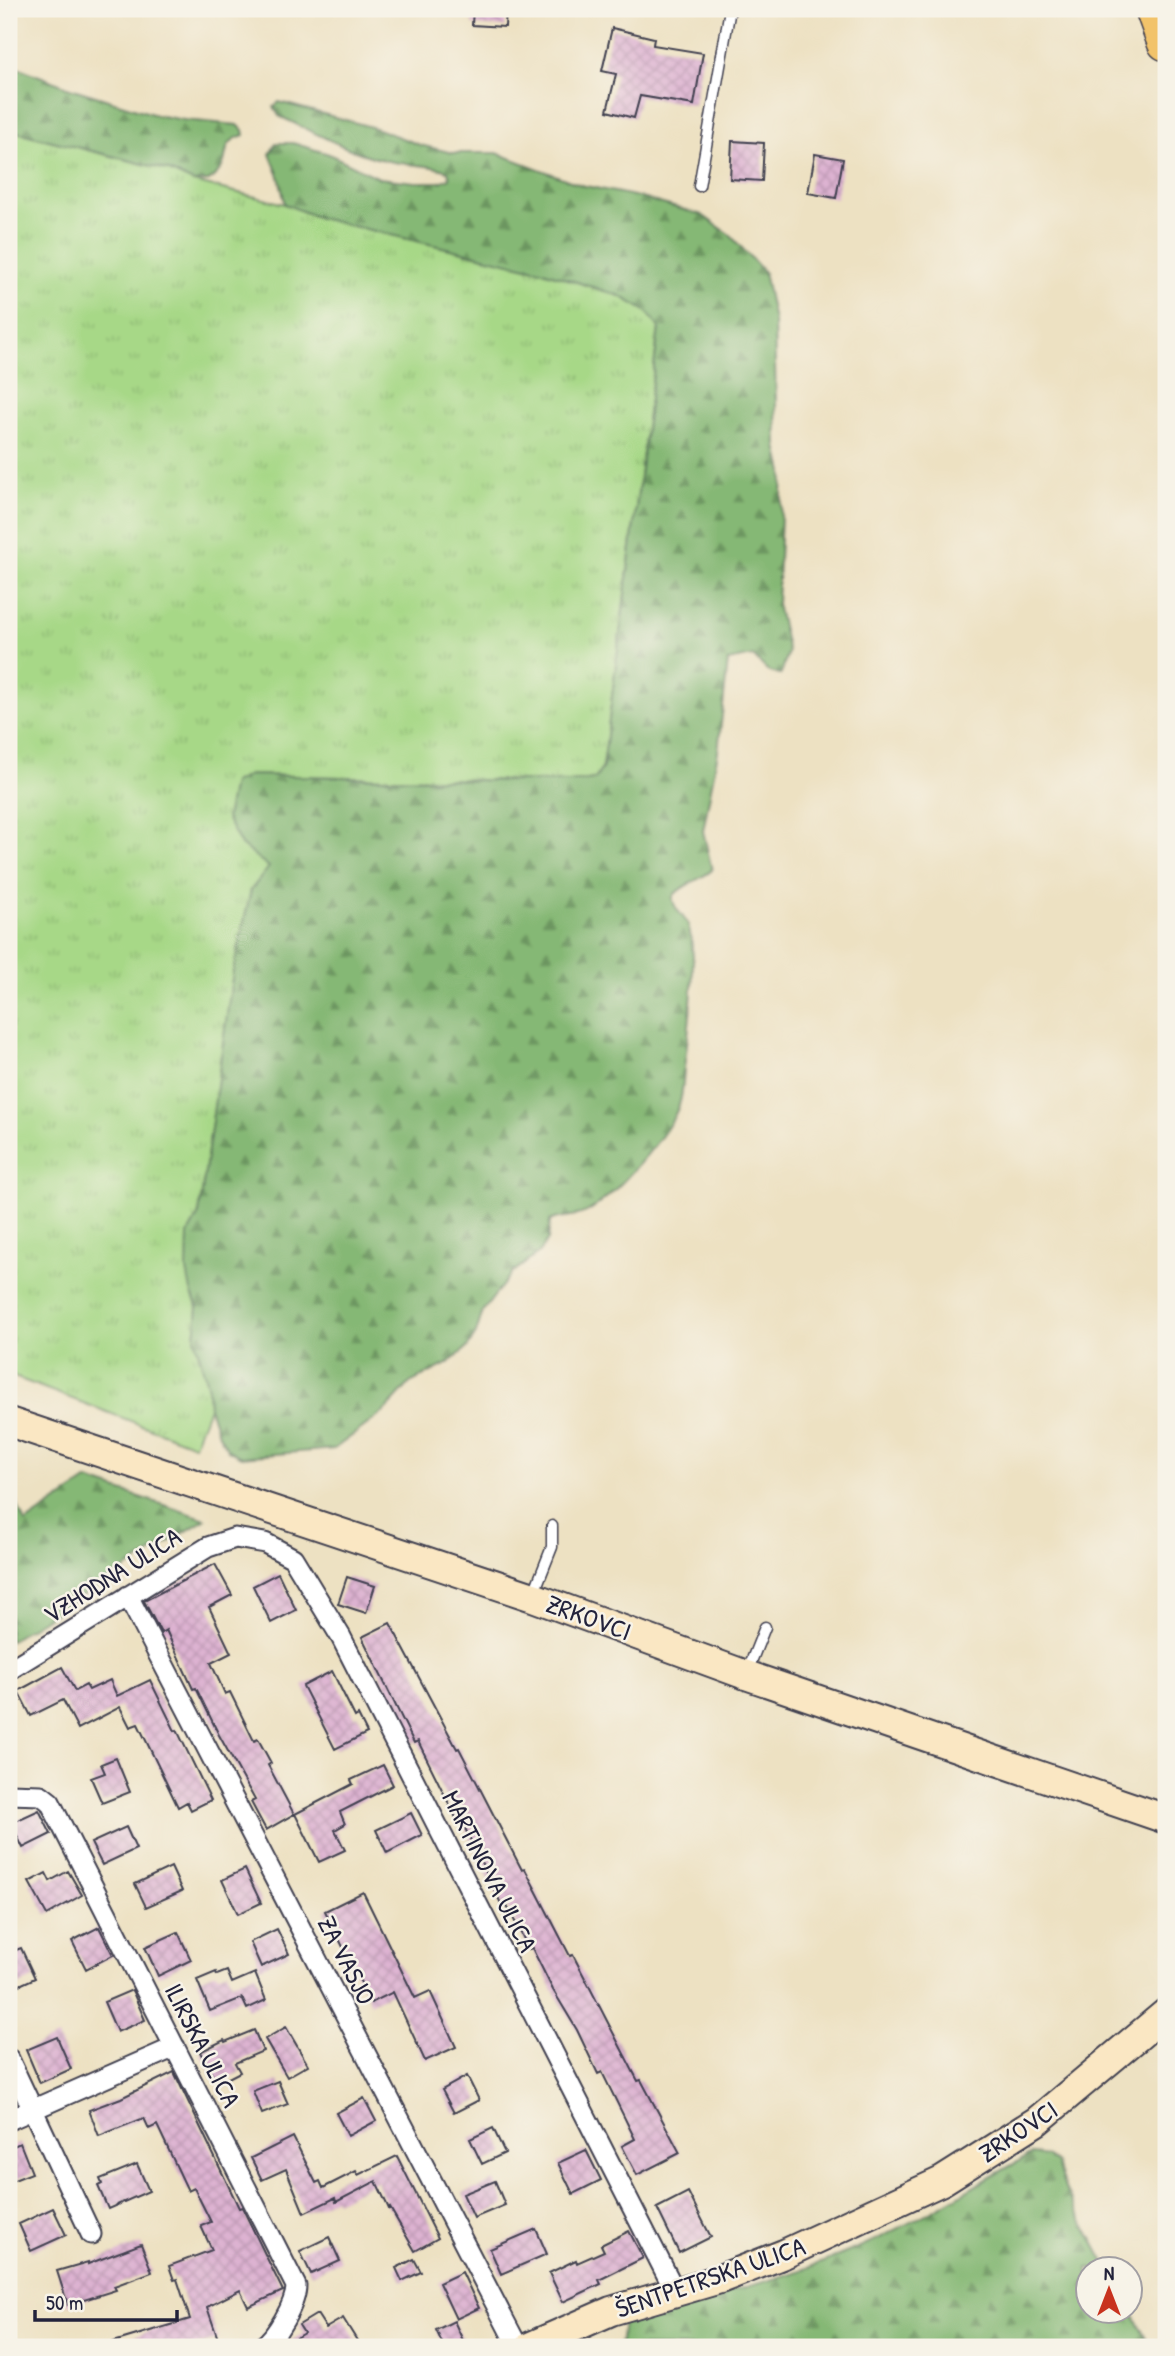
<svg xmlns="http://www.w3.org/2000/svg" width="1175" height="2356" font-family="'Patrick Hand',sans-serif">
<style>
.grass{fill:url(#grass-tufts);stroke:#647d61;stroke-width:2}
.forest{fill:url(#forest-firs);stroke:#546d58;stroke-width:2}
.building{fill:url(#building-cross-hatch)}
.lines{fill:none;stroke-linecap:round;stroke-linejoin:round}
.lane-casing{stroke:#403f4f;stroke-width:13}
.street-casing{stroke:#403f4f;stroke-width:23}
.secondary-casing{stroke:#403f4f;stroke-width:32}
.highway-casing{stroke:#403f4f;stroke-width:40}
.lane{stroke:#fff;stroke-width:10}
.street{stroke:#fff;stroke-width:19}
.secondary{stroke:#fae7c3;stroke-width:28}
.highway{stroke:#f2c36a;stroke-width:37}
.labels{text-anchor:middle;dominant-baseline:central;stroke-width:5;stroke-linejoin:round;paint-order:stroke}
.street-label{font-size:26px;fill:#22223b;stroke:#f7f3e8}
</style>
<defs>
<pattern id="grass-tufts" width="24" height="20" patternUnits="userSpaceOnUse" patternTransform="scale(1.75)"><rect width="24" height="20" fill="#a7d887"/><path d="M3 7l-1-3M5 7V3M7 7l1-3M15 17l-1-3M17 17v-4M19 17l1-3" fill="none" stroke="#8fb975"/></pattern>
<pattern id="forest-firs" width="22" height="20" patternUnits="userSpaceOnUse" patternTransform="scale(1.75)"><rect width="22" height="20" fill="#85b874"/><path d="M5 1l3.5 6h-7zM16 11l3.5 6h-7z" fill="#6c9560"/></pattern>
<pattern id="building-cross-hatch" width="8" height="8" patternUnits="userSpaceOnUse" patternTransform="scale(1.75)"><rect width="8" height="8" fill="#ddb2d1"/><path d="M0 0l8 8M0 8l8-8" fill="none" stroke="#bd99b4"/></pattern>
</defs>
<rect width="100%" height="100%" fill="#f7f3e8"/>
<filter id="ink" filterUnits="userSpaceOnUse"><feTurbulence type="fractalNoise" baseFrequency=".0143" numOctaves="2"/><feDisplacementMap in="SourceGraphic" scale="14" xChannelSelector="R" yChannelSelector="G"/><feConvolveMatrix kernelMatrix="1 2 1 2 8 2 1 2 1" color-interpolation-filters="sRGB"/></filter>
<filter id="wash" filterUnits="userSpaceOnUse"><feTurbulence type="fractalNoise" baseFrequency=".00686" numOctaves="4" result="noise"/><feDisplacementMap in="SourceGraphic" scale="28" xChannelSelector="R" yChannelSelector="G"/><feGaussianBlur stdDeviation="1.57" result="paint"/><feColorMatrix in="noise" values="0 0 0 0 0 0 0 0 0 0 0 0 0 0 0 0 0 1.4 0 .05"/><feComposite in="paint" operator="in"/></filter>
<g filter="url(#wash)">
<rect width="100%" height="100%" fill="#ede1c2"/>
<path class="grass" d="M9,130L167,170L193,182L285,204L319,218L540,270L620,296L647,312L659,327L603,767L595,779L569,782L249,775L241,845L270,867L251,890L233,972L199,1214L188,1234L191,1291L198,1308L195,1338L208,1388L209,1407L194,1445L9,1375Z"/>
<path class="forest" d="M9,64L70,88L156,115L184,120L238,125L243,130L244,135C221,142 229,153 222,167C219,172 213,177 209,181L193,182L167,170L9,130Z
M279,102L375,128L420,145L453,153H497L581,185L634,196L702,215L730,235L764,272L774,321L777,446L783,472L777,604L788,652L781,674L769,672L753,656L728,661L718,751L703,831L712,870C704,878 676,888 673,897C671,906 685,917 688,925C691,934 692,947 693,957C693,994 689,1031 684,1068C683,1080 683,1094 679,1105C670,1133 615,1195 590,1210C579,1218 562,1215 550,1221L548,1240L539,1253L512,1273L483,1311L476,1333L467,1348L447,1364L410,1383L384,1412L334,1449L241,1457L228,1450L217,1431L209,1407L208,1388L195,1338L198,1308L191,1291L187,1270L188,1234L199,1214L233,972L251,890L269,867L241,845L226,818L233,783L249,775L569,782L595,779L603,767L659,328L647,312L620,296L540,270L319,218L285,204L279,176L270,154L276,143H293L329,154L379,178L415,182H440L450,178L448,171C428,163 405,166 384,160C346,151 314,132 279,116L274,107Z
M88,1480L206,1519L9,1641V1485L25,1523Z
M1032,2154L1046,2156L1057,2164L1066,2191L1108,2268H1088V2310H1130V2307L1150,2347H620L623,2320C698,2299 776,2283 848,2252C912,2226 970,2187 1032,2154Z"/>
<g id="blocks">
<path class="building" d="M473,9H506L505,27L472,25Z
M612,28L654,38L653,45L703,53L694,105L640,96L634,118L607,111L616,74L602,71Z
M732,141L764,143L762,181L730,179Z
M815,154L843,159L836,198L808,193Z
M215,1564L232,1595L209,1607L231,1653L211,1663L225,1694L230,1692L254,1741L258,1739L271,1763L268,1765L294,1814L266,1830L251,1802L255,1800L219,1735L196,1688L193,1689L166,1630L161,1633L144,1601Z
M278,1573L296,1610L271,1623L253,1586Z
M347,1577L375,1586L366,1613L338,1604Z
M390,1623L457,1749L459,1748L522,1870L525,1869L570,1956L573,1955L638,2081L641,2080L680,2153L637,2175L622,2146L635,2139L602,2072L598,2074L577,2030L553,1990L532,1948L529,1949L507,1906L503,1908L462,1822L459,1824L418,1741L414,1743L362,1637Z
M62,1667L75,1691L86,1685L89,1690L110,1680L117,1696L150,1680L175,1731L177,1730L211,1800L191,1810L187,1802L178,1807L138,1724L130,1727L120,1707L78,1729L63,1700L31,1716L18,1691Z
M332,1671L355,1717L358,1715L367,1733L335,1749L303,1686Z
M116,1758L130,1792L102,1803L91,1778L105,1773L101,1764Z
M383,1765L393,1785L340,1812L345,1824L335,1830L345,1850L319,1862L295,1814L353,1784L351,1780Z
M39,1810L51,1834L23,1848L11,1823Z
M411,1813L422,1835L387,1853L376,1830Z
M126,1827L136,1849L102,1865L91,1843Z
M171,1867L182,1891L146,1907L135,1884Z
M245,1869L261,1903L238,1914L222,1880Z
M68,1871L82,1895L47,1915L29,1882L46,1873L50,1881Z
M363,1892L415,1998L430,1991L456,2047L425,2061L393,1992L371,2003L325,1911Z
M99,1927L113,1955L86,1969L72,1941Z
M277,1929L289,1954L261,1967L250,1942Z
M178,1932L191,1960L158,1976L145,1947Z
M21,1948L35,1978L9,1990V1953Z
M227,1971L232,1983L255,1973L266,2000L247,2009L242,1998L210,2011L197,1980L216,1972L217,1975Z
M132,1990L145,2020L117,2032L104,2002Z
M286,2027L308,2065L287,2077L265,2039Z
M254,2030L263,2051L235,2063L240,2072L217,2084L200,2052L224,2040L225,2042Z
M57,2037L71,2069L40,2083L26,2050Z
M174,2072L239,2208L242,2207L283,2291L248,2307L240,2290L207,2307L218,2339L194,2347H108L107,2344L190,2319L177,2279L174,2280L169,2266L212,2250L201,2226L211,2222L194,2188L188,2191L157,2125L149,2129L144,2118L99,2136L89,2110L121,2098Z
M467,2076L479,2100L454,2113L442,2090Z
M278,2081L288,2104L262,2114L253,2091Z
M364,2098L376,2121L348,2136L336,2113Z
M493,2128L505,2153L482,2164L470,2139Z
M293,2137L316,2183L320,2181L323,2188L356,2171L358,2175L397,2156L438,2238L415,2251L390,2208L389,2209L376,2181L336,2202L335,2198L304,2213L286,2169L262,2180L251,2158Z
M20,2143L32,2173L9,2182V2148Z
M586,2150L601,2180L573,2194L558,2163Z
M137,2164L149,2191L108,2209L98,2186L102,2184L100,2179Z
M495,2181L505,2205L474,2218L463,2194Z
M688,2192L711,2237L679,2253L657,2208Z
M53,2208L66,2235L31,2251L19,2224Z
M536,2229L547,2254L501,2274L490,2249Z
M629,2231L643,2258L599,2280L601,2284L563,2302L549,2273L576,2260L577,2263L604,2251L601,2245Z
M329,2237L340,2261L311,2274L300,2251Z
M141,2244L152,2272L114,2286L116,2290L68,2305L57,2271L88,2262V2264Z
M414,2259L421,2272L402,2281L396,2268Z
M462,2272L479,2308L456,2319L439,2283Z
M317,2314L326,2328L343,2318L361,2347H280L304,2333L299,2325Z
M454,2321L466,2347H444L436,2330Z"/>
</g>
</g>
<g filter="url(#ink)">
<use href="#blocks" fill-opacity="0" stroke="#403f4f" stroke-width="2"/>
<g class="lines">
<g class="lane-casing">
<path id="lane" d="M699,186L730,9
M533,1595L552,1547V1526
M747,1672L765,1627"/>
</g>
<g class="street-casing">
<path id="street" d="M128,1596L518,2347
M9,1670L208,1547L235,1538L265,1543L293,1558L341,1637L675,2291
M9,1794L41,1795L50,1802L296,2286C296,2303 276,2338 262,2347
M9,2059L91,2234
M9,2120L175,2047"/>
</g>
<g class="secondary-casing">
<path id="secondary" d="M9,1422L533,1597L746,1675L1166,1819
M529,2347L611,2311L720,2279L784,2254L942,2181L1037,2121L1166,2013"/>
</g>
<g class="highway-casing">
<path id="highway" d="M1154,9L1166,42"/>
</g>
<use href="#lane" class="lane"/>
<use href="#street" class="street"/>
<use href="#secondary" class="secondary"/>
<use href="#highway" class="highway"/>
</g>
</g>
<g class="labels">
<g class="street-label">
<text transform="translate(112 1575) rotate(-32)">VZHODNA ULICA</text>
<text transform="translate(589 1617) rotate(20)">ZRKOVCI</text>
<text transform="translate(490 1871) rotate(63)">MARTINOVA ULICA</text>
<text transform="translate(347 1960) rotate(63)">ZA VASJO</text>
<text transform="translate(203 2045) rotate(63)">ILIRSKA ULICA</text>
<text transform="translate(1018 2131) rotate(-34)">ZRKOVCI</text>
<text transform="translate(710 2277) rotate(-19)">ŠENTPETRSKA ULICA</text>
</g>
</g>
<rect width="1175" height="2356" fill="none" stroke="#f7f3e8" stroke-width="35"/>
<g transform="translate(1109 2290)"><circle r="33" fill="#f7f3e8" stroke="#a29fa3" stroke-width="2"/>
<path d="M0-5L12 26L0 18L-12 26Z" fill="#c8321e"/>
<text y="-10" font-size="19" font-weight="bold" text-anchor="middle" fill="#22223b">N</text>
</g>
<path d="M35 2310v10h142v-10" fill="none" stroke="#22223b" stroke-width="3.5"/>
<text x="46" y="2310" font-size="21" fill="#22223b" stroke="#f7f3e8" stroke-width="5" paint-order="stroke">50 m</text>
</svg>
